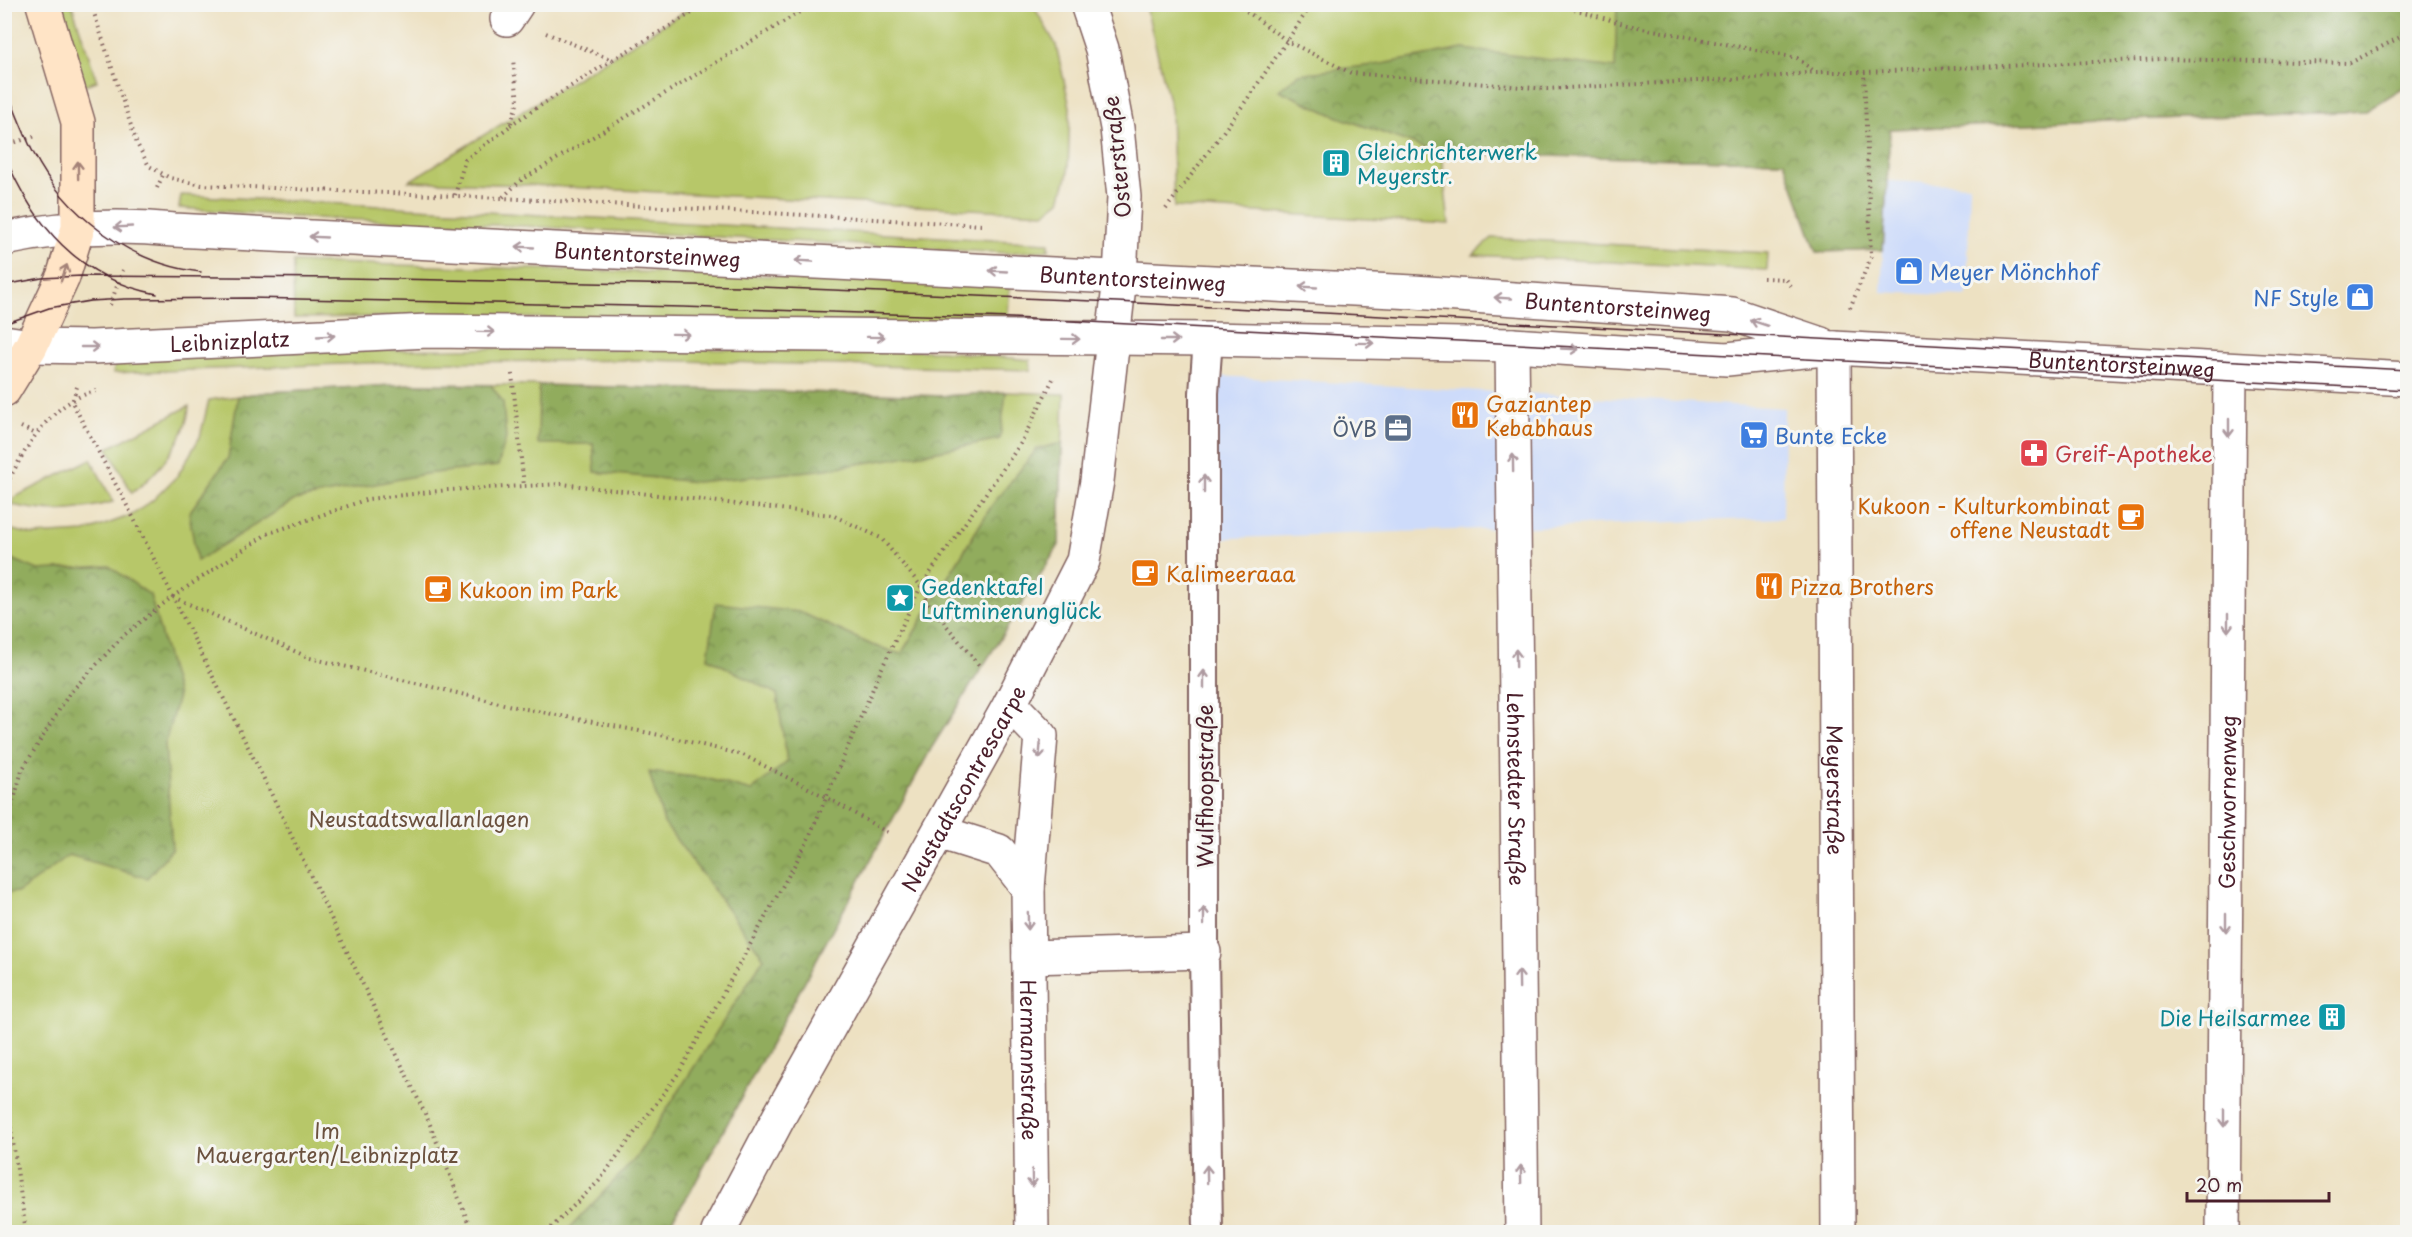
<svg xmlns="http://www.w3.org/2000/svg" width="2412" height="1237" font-family="'Playpen Sans',sans-serif">
<style>
.built{fill:#cddbfa}
.green{fill:#b7c769;stroke:#80734a;stroke-width:1.5}
.forest{fill:url(#forest-crowns);stroke:#6e6644;stroke-width:1.5}
.lines{fill:none;stroke-linecap:round;stroke-linejoin:round}
.service-casing{stroke:#836360;stroke-width:32}
.minor-casing{stroke:#836360;stroke-width:36}
.tertiary-casing{stroke:#836360;stroke-width:36}
.secondary-casing{stroke:#836360;stroke-width:36}
.path{stroke:#836360;stroke-width:4;stroke-dasharray:1.5 4.5;stroke-linecap:butt}
.service{stroke:#fff;stroke-width:28}
.minor{stroke:#fff;stroke-width:33}
.tertiary{stroke:#fff;stroke-width:33}
.secondary{stroke:#ffe4c6;stroke-width:33}
.tram{stroke:#4a1f2b;stroke-width:1.5}
.oneway{stroke:#a48278}
.oneway2{stroke:#ae9aa0}
.labels{text-anchor:middle;dominant-baseline:central;stroke-width:6;stroke-linejoin:round;paint-order:stroke}
.culture-label{font-size:21px;fill:#0d838f;stroke:#f6f6f2;text-anchor:start}
.street-label{font-size:21px;fill:#4a1f2b;stroke:#f6f6f2}
.shop-label{font-size:21px;fill:#366cbe;stroke:#f6f6f2;text-anchor:start}
.food-label{font-size:21px;fill:#c56008;stroke:#f6f6f2;text-anchor:start}
.service-label{font-size:21px;fill:#4e5e75;stroke:#f6f6f2;text-anchor:end}
.health-label{font-size:21px;fill:#be3a42;stroke:#f6f6f2;text-anchor:start}
.park-label{font-size:21px;fill:#6b513e;stroke:#f6f6f2}
</style>
<defs>
<pattern id="forest-crowns" width="20" height="18" patternUnits="userSpaceOnUse" patternTransform="scale(1.5)"><rect width="20" height="18" fill="#91ac5d"/><path d="M2 6a3 3 0 1 1 6 0M12 15a3 3 0 1 1 6 0" fill="none" stroke="#788b4d"/></pattern>
</defs>
<rect width="100%" height="100%" fill="#f6f6f2"/>
<filter id="ink" filterUnits="userSpaceOnUse"><feTurbulence type="fractalNoise" baseFrequency=".0167" numOctaves="2"/><feDisplacementMap in="SourceGraphic" scale="12" xChannelSelector="R" yChannelSelector="G"/><feConvolveMatrix kernelMatrix="1 2 1 2 8 2 1 2 1" color-interpolation-filters="sRGB"/></filter>
<filter id="wash" filterUnits="userSpaceOnUse"><feTurbulence type="fractalNoise" baseFrequency=".008" numOctaves="4" result="noise"/><feDisplacementMap in="SourceGraphic" scale="24" xChannelSelector="R" yChannelSelector="G"/><feGaussianBlur stdDeviation="1.35" result="paint"/><feColorMatrix in="noise" values="0 0 0 0 0 0 0 0 0 0 0 0 0 0 0 0 0 1.4 0 .05"/><feComposite in="paint" operator="in"/></filter>
<g filter="url(#wash)">
<rect width="100%" height="100%" fill="#ede1c2"/>
<path class="built" d="M1887,181L1970,185L1967,296L1881,292Z
M1200,375L1784,408L1783,518L1204,539Z"/>
<path class="green" d="M697,4L1033,5L1056,45L1070,107L1068,173L1060,201L1044,213L530,185L409,181Z
M57,5H72L97,81L84,85Z
M1144,5H2407V85L2366,111L1890,129L1883,250L1817,252L1784,161L1441,154L1449,224L1174,207L1171,109L1147,11Z
M181,195L1049,243V250L1007,253L523,226L312,218L179,208Z
M1492,238L1768,253L1767,270L1473,255Z
M293,262L1010,283L1007,329L452,316L294,318Z
M523,348L941,351L1030,360L1031,370L642,360L368,363L113,373L116,359L245,352Z
M412,384L539,385L944,396L1006,392L1064,394L1059,545L932,747L689,1194L664,1232H5L4,528L33,535L85,532L132,515L153,500L178,475L200,437L209,400L269,392Z
M189,406C187,440 158,473 132,493L108,448Z
M91,459L113,502C72,512 53,514 12,505L15,497Z"/>
<path class="forest" d="M1617,5H2407V85L2366,111L1890,129L1883,250L1817,252L1784,161L1441,154L1333,115L1279,90L1299,74L1382,64L1463,49L1615,68Z
M412,384L491,385L503,402L506,438L498,466L425,474L295,500L197,561L189,513L228,458L238,396L269,392Z
M539,385L944,396L1006,392L1000,439L922,454L819,470L696,482L595,472L593,444H538Z
M1062,443L1059,545L932,747L689,1194L664,1232H566L635,1159L764,958L664,823L649,772L705,778L751,791L787,762L777,694L708,658L716,603L800,612L872,645L901,654L992,505L1037,449Z
M5,556L38,570L109,566L150,595L178,696L165,743L172,849L147,878L69,855L19,892L5,893Z"/>
</g>
<g filter="url(#ink)">
<g class="lines">
<g class="service-casing">
<path id="service" d="M1208,1232L1204,952V393L1208,339"/>
</g>
<g class="minor-casing">
<g id="minor">
<path d="M507,19L517,4"/>
<path id="s1" d="M1512,345L1522,1232"/>
<path d="M1010,704L1041,736L1028,888"/>
<path id="s2" d="M939,832L999,851L1028,888L1032,1232"/>
<path d="M1029,957L1204,952"/>
<path id="s3" d="M718,1232L780,1115L1010,704L1083,561L1097,481L1120,277L1124,197L1117,128L1102,49L1087,4"/>
<path id="s4" d="M2223,1232L2230,370"/>
</g>
</g>
<g class="tertiary-casing">
<g id="tertiary">
<path id="s5" d="M4,239C60,227 118,224 174,230L1414,292L1732,314L1821,344"/>
<path id="s6" d="M4,342L31,346L92,347L428,331L1208,339L1512,345L1727,359L1834,348L2408,379"/>
<path id="s7" d="M1834,348L1838,1232"/>
</g>
</g>
<g class="secondary-casing">
<path id="secondary" d="M4,390L31,346L63,277L78,228V122L43,4"/>
</g>
<path class="path" d="M91,4L137,144L149,166L170,178L202,185L502,198L982,225
M1237,4L1287,41L1351,73L1547,89L1771,77L1815,72H1864L2162,59L2350,63L2408,33
M1557,4L1627,25L1797,58L1814,71
M546,33L612,60L707,4
M510,125L612,60
M4,146L36,136
M157,188L163,175
M455,195L465,160L510,126L518,101L513,60
M503,197L520,181L813,4
M1166,209L1246,101L1312,4
M1763,278L1786,279L1793,289
M110,305L123,270
M1850,308L1871,257L1864,72
M512,374L524,486
M77,387L72,402L132,515L269,789L429,1122L472,1232
M21,427L36,434
M4,489C25,449 49,402 96,391
M173,597L310,658L516,707L670,737L743,755L826,797L890,834
M4,836L22,770L69,694L123,636L172,597L267,534L368,499L448,490L562,484L832,515L881,538L921,586L929,604L981,668
M4,1079L26,1232
M547,1232L599,1181L680,1071L806,844L881,670L921,586L1021,443L1053,379"/>
<use href="#service" class="service"/>
<use href="#minor" class="minor"/>
<use href="#tertiary" class="tertiary"/>
<use href="#secondary" class="secondary"/>
<path class="tram" d="M4,84C14,107 22,130 33,152C64,214 130,264 201,272
M4,154C33,225 79,279 157,294
M4,285L42,278L81,276L346,278L739,286L1117,302L2408,370
M4,324L49,308L90,301L125,299L249,298L683,307L1012,318L2408,390"/>
</g>
<defs><path id="oneway-shaft" d="M-6 0H5M1.5-3L5.5 0L1.5 3" fill="none" stroke-width="1.6" stroke-linecap="round" stroke-linejoin="round" transform="scale(1.5)"/></defs>
<g class="oneway">
<use href="#oneway-shaft" transform="translate(78 170) rotate(-91)"/>
<use href="#oneway-shaft" transform="translate(64 273) rotate(-70)"/>
</g>
<g class="oneway2">
<use href="#oneway-shaft" transform="translate(123 227) rotate(177)"/>
<use href="#oneway-shaft" transform="translate(318 237) rotate(-177)"/>
<use href="#oneway-shaft" transform="translate(525 247) rotate(-177)"/>
<use href="#oneway-shaft" transform="translate(804 261) rotate(-177)"/>
<use href="#oneway-shaft" transform="translate(998 271) rotate(-177)"/>
<use href="#oneway-shaft" transform="translate(1308 287) rotate(-177)"/>
<use href="#oneway-shaft" transform="translate(1503 298) rotate(-176)"/>
<use href="#oneway-shaft" transform="translate(1759 323) rotate(-162)"/>
<use href="#oneway-shaft" transform="translate(486 332) rotate(1)"/>
<use href="#oneway-shaft" transform="translate(681 334) rotate(1)"/>
<use href="#oneway-shaft" transform="translate(326 336) rotate(-3)"/>
<use href="#oneway-shaft" transform="translate(876 337) rotate(1)"/>
<use href="#oneway-shaft" transform="translate(1071 339) rotate(1)"/>
<use href="#oneway-shaft" transform="translate(1170 340)"/>
<use href="#oneway-shaft" transform="translate(1365 343) rotate(1)"/>
<use href="#oneway-shaft" transform="translate(90 347)"/>
<use href="#oneway-shaft" transform="translate(1570 349) rotate(3)"/>
<use href="#oneway-shaft" transform="translate(2229 428) rotate(90)"/>
<use href="#oneway-shaft" transform="translate(1513 463) rotate(-91)"/>
<use href="#oneway-shaft" transform="translate(1204 484) rotate(-90)"/>
<use href="#oneway-shaft" transform="translate(2228 623) rotate(90)"/>
<use href="#oneway-shaft" transform="translate(1516 658) rotate(-91)"/>
<use href="#oneway-shaft" transform="translate(1204 679) rotate(-90)"/>
<use href="#oneway-shaft" transform="translate(1040 750) rotate(95)"/>
<use href="#oneway-shaft" transform="translate(1204 916) rotate(-90)"/>
<use href="#oneway-shaft" transform="translate(1028 921) rotate(89)"/>
<use href="#oneway-shaft" transform="translate(2226 923) rotate(90)"/>
<use href="#oneway-shaft" transform="translate(1519 979) rotate(-91)"/>
<use href="#oneway-shaft" transform="translate(2224 1118) rotate(90)"/>
<use href="#oneway-shaft" transform="translate(1207 1174) rotate(-91)"/>
<use href="#oneway-shaft" transform="translate(1521 1174) rotate(-91)"/>
<use href="#oneway-shaft" transform="translate(1032 1178) rotate(89)"/>
</g>
</g>
<defs>
<g id="building-square" transform="scale(1.5)"><rect x="-9" y="-9" width="18" height="18" rx="4" fill="#0f9aa8" stroke="#f6f6f2"/><path d="M-4-6H4V6H1V3H-1V6H-4ZM-2.5-4.3h1.7v1.8h-1.7ZM.8-4.3h1.7v1.8H.8ZM-2.5-1h1.7V.8h-1.7ZM.8-1h1.7V.8H.8Z" fill="#fff"/></g>
<g id="shop-square" transform="scale(1.5)"><rect x="-9" y="-9" width="18" height="18" rx="4" fill="#3f7fe0" stroke="#f6f6f2"/><path d="M-5-2.5h2.3a2.7 3.5 0 0 1 5.4 0H5L5.5 6h-11ZM-1.5-2.5h3a1.5 2.3 0 0 0-3 0Z" fill="#fff"/></g>
<g id="restaurant-square" transform="scale(1.5)"><rect x="-9" y="-9" width="18" height="18" rx="4" fill="#e8710a" stroke="#f6f6f2"/><path d="M-5-6h1v4h1v-4h1v4h1v-4h1v5L-1.5 .5V6h-2V.5L-5-1ZM5-6V6H3V1.5H1.5Q1.5-4 5-6Z" fill="#fff"/></g>
<g id="office-square" transform="scale(1.5)"><rect x="-9" y="-9" width="18" height="18" rx="4" fill="#5c6f8a" stroke="#f6f6f2"/><path d="M-6-3h4V-5.5h4V-3h4V5H-6ZM-1-4.5V-3h2v-1.5ZM-6 0V1H6V0Z" fill="#fff"/></g>
<g id="supermarket-square" transform="scale(1.5)"><rect x="-9" y="-9" width="18" height="18" rx="4" fill="#3f7fe0" stroke="#f6f6f2"/><path d="M-6-5.5h2.5l.6 2H6L4.5 2H-2.5L-4.4-4H-6ZM-1.5 3.2a1.3 1.3 0 1 0 .1 0ZM3 3.2a1.3 1.3 0 1 0 .1 0Z" fill="#fff"/></g>
<g id="pharmacy-square" transform="scale(1.5)"><rect x="-9" y="-9" width="18" height="18" rx="4" fill="#e0444e" stroke="#f6f6f2"/><path d="M-2-6h4v4h4v4h-4v4h-4v-4h-4v-4h4Z" fill="#fff"/></g>
<g id="cafe-square" transform="scale(1.5)"><rect x="-9" y="-9" width="18" height="18" rx="4" fill="#e8710a" stroke="#f6f6f2"/><path d="M-5.5-4.5H6V0H3Q3 3.5 0 3.5H-2.5Q-5.5 3.5-5.5 0ZM3-3.2v2h1.7v-2ZM-6 4.5H4V6H-6Z" fill="#fff"/></g>
<g id="sight-square" transform="scale(1.5)"><rect x="-9" y="-9" width="18" height="18" rx="4" fill="#0f9aa8" stroke="#f6f6f2"/><path d="M0-6L1.8-2.2L6-1.7L2.9 1.2L3.7 5.4L0 3.3L-3.7 5.4L-2.9 1.2L-6-1.7L-1.8-2.2Z" fill="#fff"/></g>
</defs>
<g fill-rule="evenodd">
<use href="#building-square" x="1336" y="163"/>
<use href="#shop-square" x="1909" y="271"/>
<use href="#shop-square" x="2360" y="297"/>
<use href="#restaurant-square" x="1465" y="415"/>
<use href="#office-square" x="1398" y="428"/>
<use href="#supermarket-square" x="1754" y="435"/>
<use href="#pharmacy-square" x="2034" y="453"/>
<use href="#cafe-square" x="2131" y="517"/>
<use href="#cafe-square" x="1145" y="573"/>
<use href="#restaurant-square" x="1769" y="586"/>
<use href="#cafe-square" x="438" y="589"/>
<use href="#sight-square" x="900" y="598"/>
<use href="#building-square" x="2332" y="1017"/>
</g>
<g class="labels">
<g class="culture-label">
<text x="1357" y="151">Gleichrichterwerk<tspan x="1357" dy="24">Meyerstr.</tspan></text>
<text x="921" y="586">Gedenktafel<tspan x="921" dy="24">Luftminenunglück</tspan></text>
<text x="2311" y="1017" text-anchor="end">Die Heilsarmee</text>
</g>
<g class="street-label">
<text transform="translate(1116 157) rotate(-96)">Osterstraße</text>
<text stroke="none"><textPath href="#s5" startOffset="645">Buntentorsteinweg</textPath></text>
<text stroke="none"><textPath href="#s5" startOffset="1131">Buntentorsteinweg</textPath></text>
<text stroke="none"><textPath href="#s5" startOffset="1617">Buntentorsteinweg</textPath></text>
<text stroke="none"><textPath href="#s6" startOffset="226">Leibnizplatz</textPath></text>
<text stroke="none"><textPath href="#s6" startOffset="2120">Buntentorsteinweg</textPath></text>
<text transform="translate(1204 786) rotate(-90)">Wulfhoopstraße</text>
<text stroke="none"><textPath href="#s3" startOffset="507">Neustadtscontrescarpe</textPath></text>
<text stroke="none"><textPath href="#s1" startOffset="444">Lehnstedter Straße</textPath></text>
<text stroke="none"><textPath href="#s7" startOffset="442">Meyerstraße</textPath></text>
<text stroke="none"><textPath href="#s4" startOffset="430">Geschwornenweg</textPath></text>
<text stroke="none"><textPath href="#s2" startOffset="282">Hermannstraße</textPath></text>
</g>
<g class="shop-label">
<text x="1930" y="271">Meyer Mönchhof</text>
<text x="2339" y="297" text-anchor="end">NF Style</text>
<text x="1775" y="435">Bunte Ecke</text>
</g>
<g class="food-label">
<text x="1486" y="403">Gaziantep<tspan x="1486" dy="24">Kebabhaus</tspan></text>
<text x="2110" y="505" text-anchor="end">Kukoon - Kulturkombinat<tspan x="2110" dy="24">offene Neustadt</tspan></text>
<text x="1166" y="573">Kalimeeraaa</text>
<text x="1790" y="586">Pizza Brothers</text>
<text x="459" y="589">Kukoon im Park</text>
</g>
<g class="service-label">
<text x="1377" y="428">ÖVB</text>
</g>
<g class="health-label">
<text x="2055" y="453">Greif-Apotheke</text>
</g>
<g class="park-label">
<text x="419" y="818">Neustadtswallanlagen</text>
<text x="327" y="1130">Im<tspan x="327" dy="24">Mauergarten/Leibnizplatz</tspan></text>
</g>
</g>
<rect width="2412" height="1237" fill="none" stroke="#f6f6f2" stroke-width="24"/>
<path d="M2187 1192v9h142v-9" fill="none" stroke="#4a1f2b" stroke-width="3"/>
<text x="2196" y="1192" font-size="18" fill="#4a1f2b" stroke="#f6f6f2" stroke-width="4.5" paint-order="stroke">20 m</text>
</svg>
